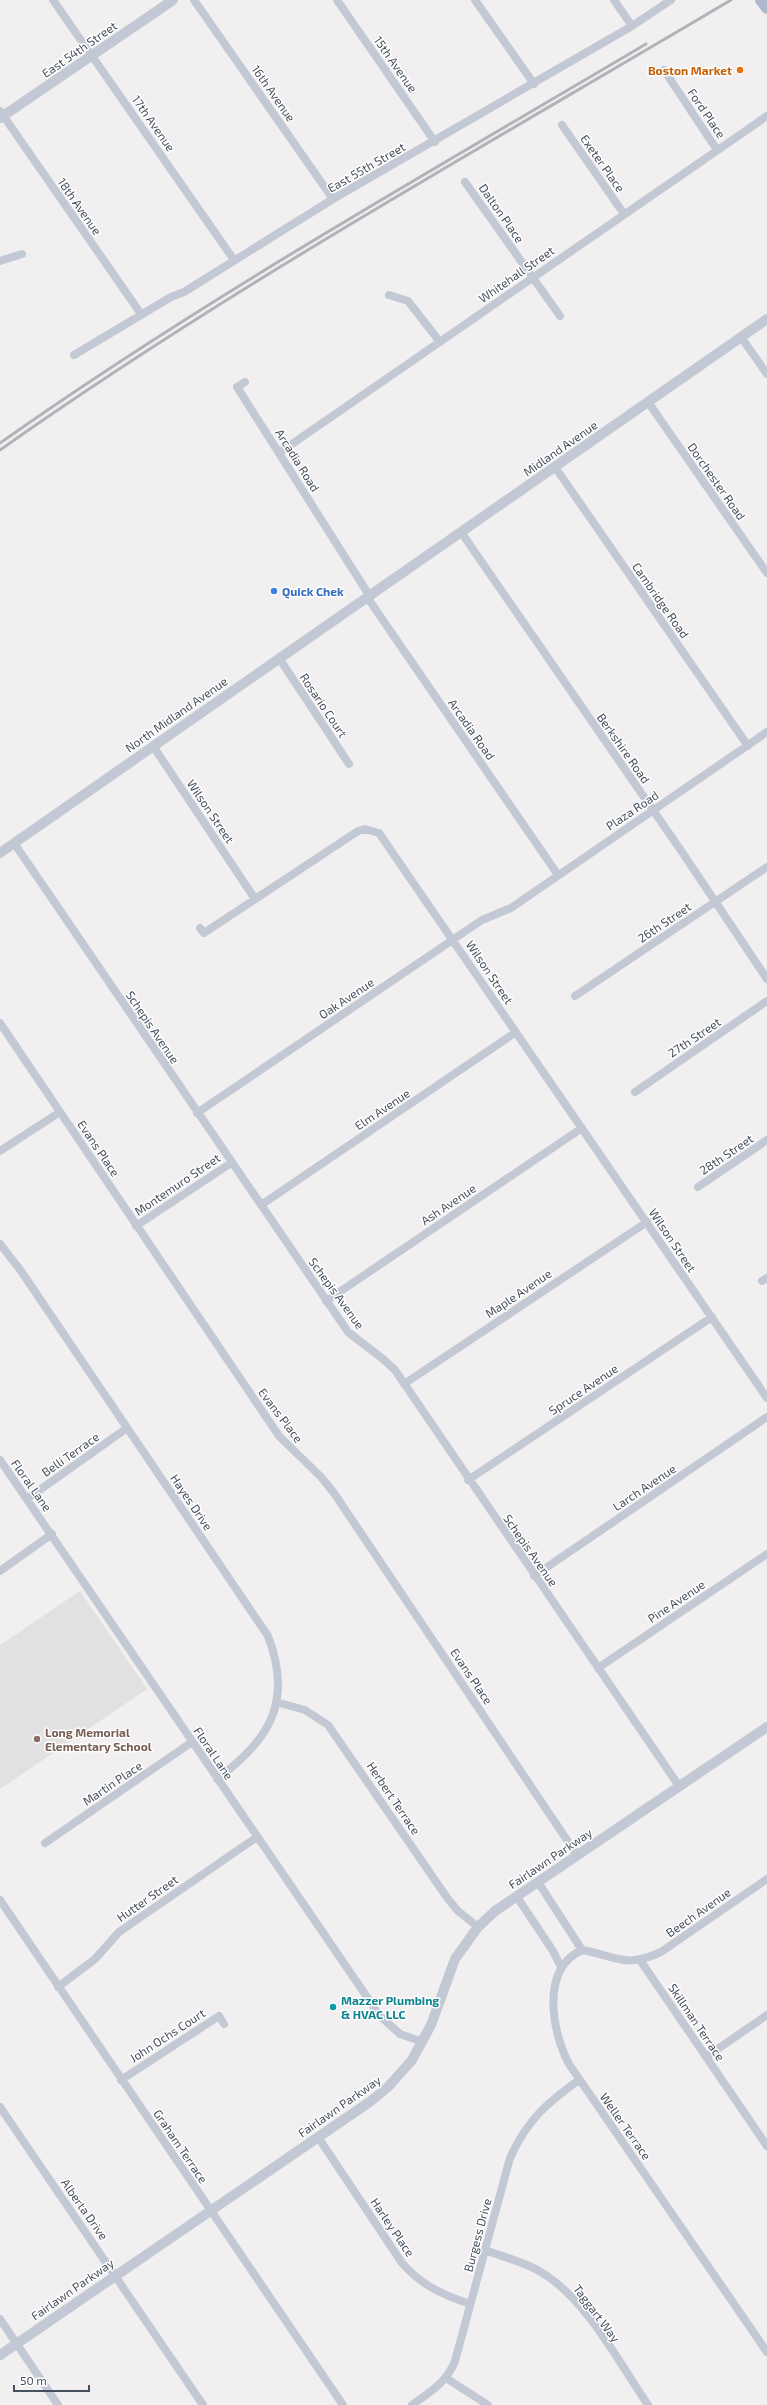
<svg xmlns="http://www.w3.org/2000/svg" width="767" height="2405" font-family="'Exo 2',sans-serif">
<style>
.education{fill:#e2e0e1}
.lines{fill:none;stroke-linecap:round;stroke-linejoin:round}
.minor{stroke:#c2c8d4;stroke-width:8}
.tertiary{stroke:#c2c8d4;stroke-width:10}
.primary{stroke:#aeb9ce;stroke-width:12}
.rail{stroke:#b1b3b9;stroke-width:3}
.food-dot{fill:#e8710a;stroke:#fff;stroke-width:1.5}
.shop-dot{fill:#3f7fe0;stroke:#fff;stroke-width:1.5}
.education-dot{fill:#8d6e63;stroke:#fff;stroke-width:1.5}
.culture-dot{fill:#0f9aa8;stroke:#fff;stroke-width:1.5}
.labels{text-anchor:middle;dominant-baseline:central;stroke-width:3;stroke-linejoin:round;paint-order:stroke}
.street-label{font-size:12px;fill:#464f5d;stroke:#fff}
.food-label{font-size:12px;font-weight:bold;fill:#c56008;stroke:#fff;text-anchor:end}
.shop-label{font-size:12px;font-weight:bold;fill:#366cbe;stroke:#fff;text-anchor:start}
.education-label{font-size:12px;font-weight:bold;fill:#785e54;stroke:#fff;text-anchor:start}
.culture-label{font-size:12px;font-weight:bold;fill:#0d838f;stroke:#fff;text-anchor:start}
</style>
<rect width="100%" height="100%" fill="#f1efef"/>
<path class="education" d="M80,1591L147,1689L0,1789V1645Z"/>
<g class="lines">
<path class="minor" d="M53,0L234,260
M194,0L333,199
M337,0L435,142
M475,0L534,84
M614,0L632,26
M664,70L717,150
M0,111L141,314
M562,125L624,214
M465,182L560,316
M0,261L22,254
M389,295L408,301L440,342
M741,337L767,374
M74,355L171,297L184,292L333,199L632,26L671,0
M245,382L237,387L369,595
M648,402L767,573
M279,453L767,116
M555,467L748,746
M461,532L682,852L767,979
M367,597L558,875
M279,658L349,764
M153,746L255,899
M14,843L348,1332L383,1359L395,1370L679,1786
M200,928L204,933L358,831L365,829L379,833L767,1398
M575,996L767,867
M0,1023L279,1436L321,1477L334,1493L577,1855
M635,1092L767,1001
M197,1113L482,920L511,908L767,732
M0,1151L60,1112
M698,1187L767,1140
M261,1205L516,1032
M136,1226L231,1163
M0,1244L21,1271L268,1636C293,1701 270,1740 217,1779
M762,1281L767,1278
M326,1301L582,1128
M404,1384L647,1222
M0,1460L380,2016L400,2034L423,2042
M468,1480L712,1317
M27,1499L127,1428
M0,1571L52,1534
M534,1576L767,1417
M598,1668L767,1554
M276,1702L305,1710L328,1725L448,1899L458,1911L478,1927
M45,1843L192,1742
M767,1879L661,1952C624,1969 617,1956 582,1950C540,1969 552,2032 569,2064L767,2352
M538,1882L582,1950
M517,1897L553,1951L561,1967
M0,1900L343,2405
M640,1960L767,2146
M58,1987L95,1959L119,1932L257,1837
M706,2057L767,2015
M121,2080L219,2016L224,2024
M0,2107L203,2405
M318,2137L402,2263C421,2285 443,2295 470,2304
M485,2250C506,2258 529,2263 547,2276C588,2303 620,2364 648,2405
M0,2319L58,2405
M446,2378L488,2405
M412,2405C430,2392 447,2382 455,2361L510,2158C527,2120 547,2103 579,2080"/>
<path class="tertiary" d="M0,118L173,0
M0,853L767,319
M0,2355L371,2101L388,2087L412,2060L431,2025L455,1959L478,1927L495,1911L767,1727"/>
<path class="primary" d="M761,0L767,8"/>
<path class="rail" d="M0,443C207,297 428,173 646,44
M0,450C234,285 485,146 731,0"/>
</g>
<circle class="food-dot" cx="740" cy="70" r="4"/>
<circle class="shop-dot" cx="274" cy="591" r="4"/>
<circle class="education-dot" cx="37" cy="1739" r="4"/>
<circle class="culture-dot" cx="333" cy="2007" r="4"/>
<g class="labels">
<g class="street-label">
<text transform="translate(79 49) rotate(-35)">East 54th Street</text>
<text transform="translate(396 64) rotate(55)">15th Avenue</text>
<text transform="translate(274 93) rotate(55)">16th Avenue</text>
<text transform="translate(707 113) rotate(56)">Ford Place</text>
<text transform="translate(154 123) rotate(55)">17th Avenue</text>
<text transform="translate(603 163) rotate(55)">Exeter Place</text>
<text transform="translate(366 167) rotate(-30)">East 55th Street</text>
<text transform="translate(80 206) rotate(55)">18th Avenue</text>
<text transform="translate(502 213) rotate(55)">Dalton Place</text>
<text transform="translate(516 274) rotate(-35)">Whitehall Street</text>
<text transform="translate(560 448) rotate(-35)">Midland Avenue</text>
<text transform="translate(298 460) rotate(58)">Arcadia Road</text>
<text transform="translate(717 481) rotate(55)">Dorchester Road</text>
<text transform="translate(661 600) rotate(55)">Cambridge Road</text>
<text transform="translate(324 705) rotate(56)">Rosario Court</text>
<text transform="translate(176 714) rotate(-35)">North Midland Avenue</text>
<text transform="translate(472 729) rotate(55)">Arcadia Road</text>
<text transform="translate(624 748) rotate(55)">Berkshire Road</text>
<text transform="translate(632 810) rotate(-34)">Plaza Road</text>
<text transform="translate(211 811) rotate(56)">Wilson Street</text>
<text transform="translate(664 922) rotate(-34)">26th Street</text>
<text transform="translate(490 972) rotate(56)">Wilson Street</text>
<text transform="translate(346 998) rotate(-34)">Oak Avenue</text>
<text transform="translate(153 1027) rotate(56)">Schepis Avenue</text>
<text transform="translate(694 1037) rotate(-34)">27th Street</text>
<text transform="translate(382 1109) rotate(-34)">Elm Avenue</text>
<text transform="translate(99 1148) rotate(56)">Evans Place</text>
<text transform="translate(726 1154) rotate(-34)">28th Street</text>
<text transform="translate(177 1184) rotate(-34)">Montemuro Street</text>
<text transform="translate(448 1204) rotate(-34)">Ash Avenue</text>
<text transform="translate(673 1240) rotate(56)">Wilson Street</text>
<text transform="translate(337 1293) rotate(54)">Schepis Avenue</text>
<text transform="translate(518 1293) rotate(-34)">Maple Avenue</text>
<text transform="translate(583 1389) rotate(-34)">Spruce Avenue</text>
<text transform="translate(281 1415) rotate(53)">Evans Place</text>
<text transform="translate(70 1454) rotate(-35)">Belli Terrace</text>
<text transform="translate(32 1485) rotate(55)">Floral Lane</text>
<text transform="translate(644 1487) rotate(-34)">Larch Avenue</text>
<text transform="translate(192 1502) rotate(56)">Hayes Drive</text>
<text transform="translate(531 1550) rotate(55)">Schepis Avenue</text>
<text transform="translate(676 1601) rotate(-34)">Pine Avenue</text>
<text transform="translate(472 1676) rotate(56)">Evans Place</text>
<text transform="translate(214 1753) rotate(56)">Floral Lane</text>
<text transform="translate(112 1783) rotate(-34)">Martin Place</text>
<text transform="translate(394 1798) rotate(56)">Herbert Terrace</text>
<text transform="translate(550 1858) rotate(-34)">Fairlawn Parkway</text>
<text transform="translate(147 1898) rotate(-35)">Hutter Street</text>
<text transform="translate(698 1912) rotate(-35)">Beech Avenue</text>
<text transform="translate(697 2022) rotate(56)">Skillman Terrace</text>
<text transform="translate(167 2035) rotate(-33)">John Ochs Court</text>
<text transform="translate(339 2106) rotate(-35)">Fairlawn Parkway</text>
<text transform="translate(626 2126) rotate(55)">Weller Terrace</text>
<text transform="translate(181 2146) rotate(56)">Graham Terrace</text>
<text transform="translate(85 2209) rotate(55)">Alberta Drive</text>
<text transform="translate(393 2227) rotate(56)">Harley Place</text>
<text transform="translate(477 2235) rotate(-75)">Burgess Drive</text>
<text transform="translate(72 2289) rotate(-35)">Fairlawn Parkway</text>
<text transform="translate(597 2313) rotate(53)">Taggart Way</text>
</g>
<g class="food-label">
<text x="732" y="70">Boston Market</text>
</g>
<g class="shop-label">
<text x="282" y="591">Quick Chek</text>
</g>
<g class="education-label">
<text x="45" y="1732">Long Memorial<tspan x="45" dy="14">Elementary School</tspan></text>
</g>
<g class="culture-label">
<text x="341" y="2000">Mazzer Plumbing<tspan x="341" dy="14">&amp; HVAC LLC</tspan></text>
</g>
</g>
<path d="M14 2385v6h75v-6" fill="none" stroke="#464f5d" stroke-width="2"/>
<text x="20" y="2385" font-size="12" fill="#464f5d" stroke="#ffffff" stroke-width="3" paint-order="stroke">50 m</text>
</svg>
